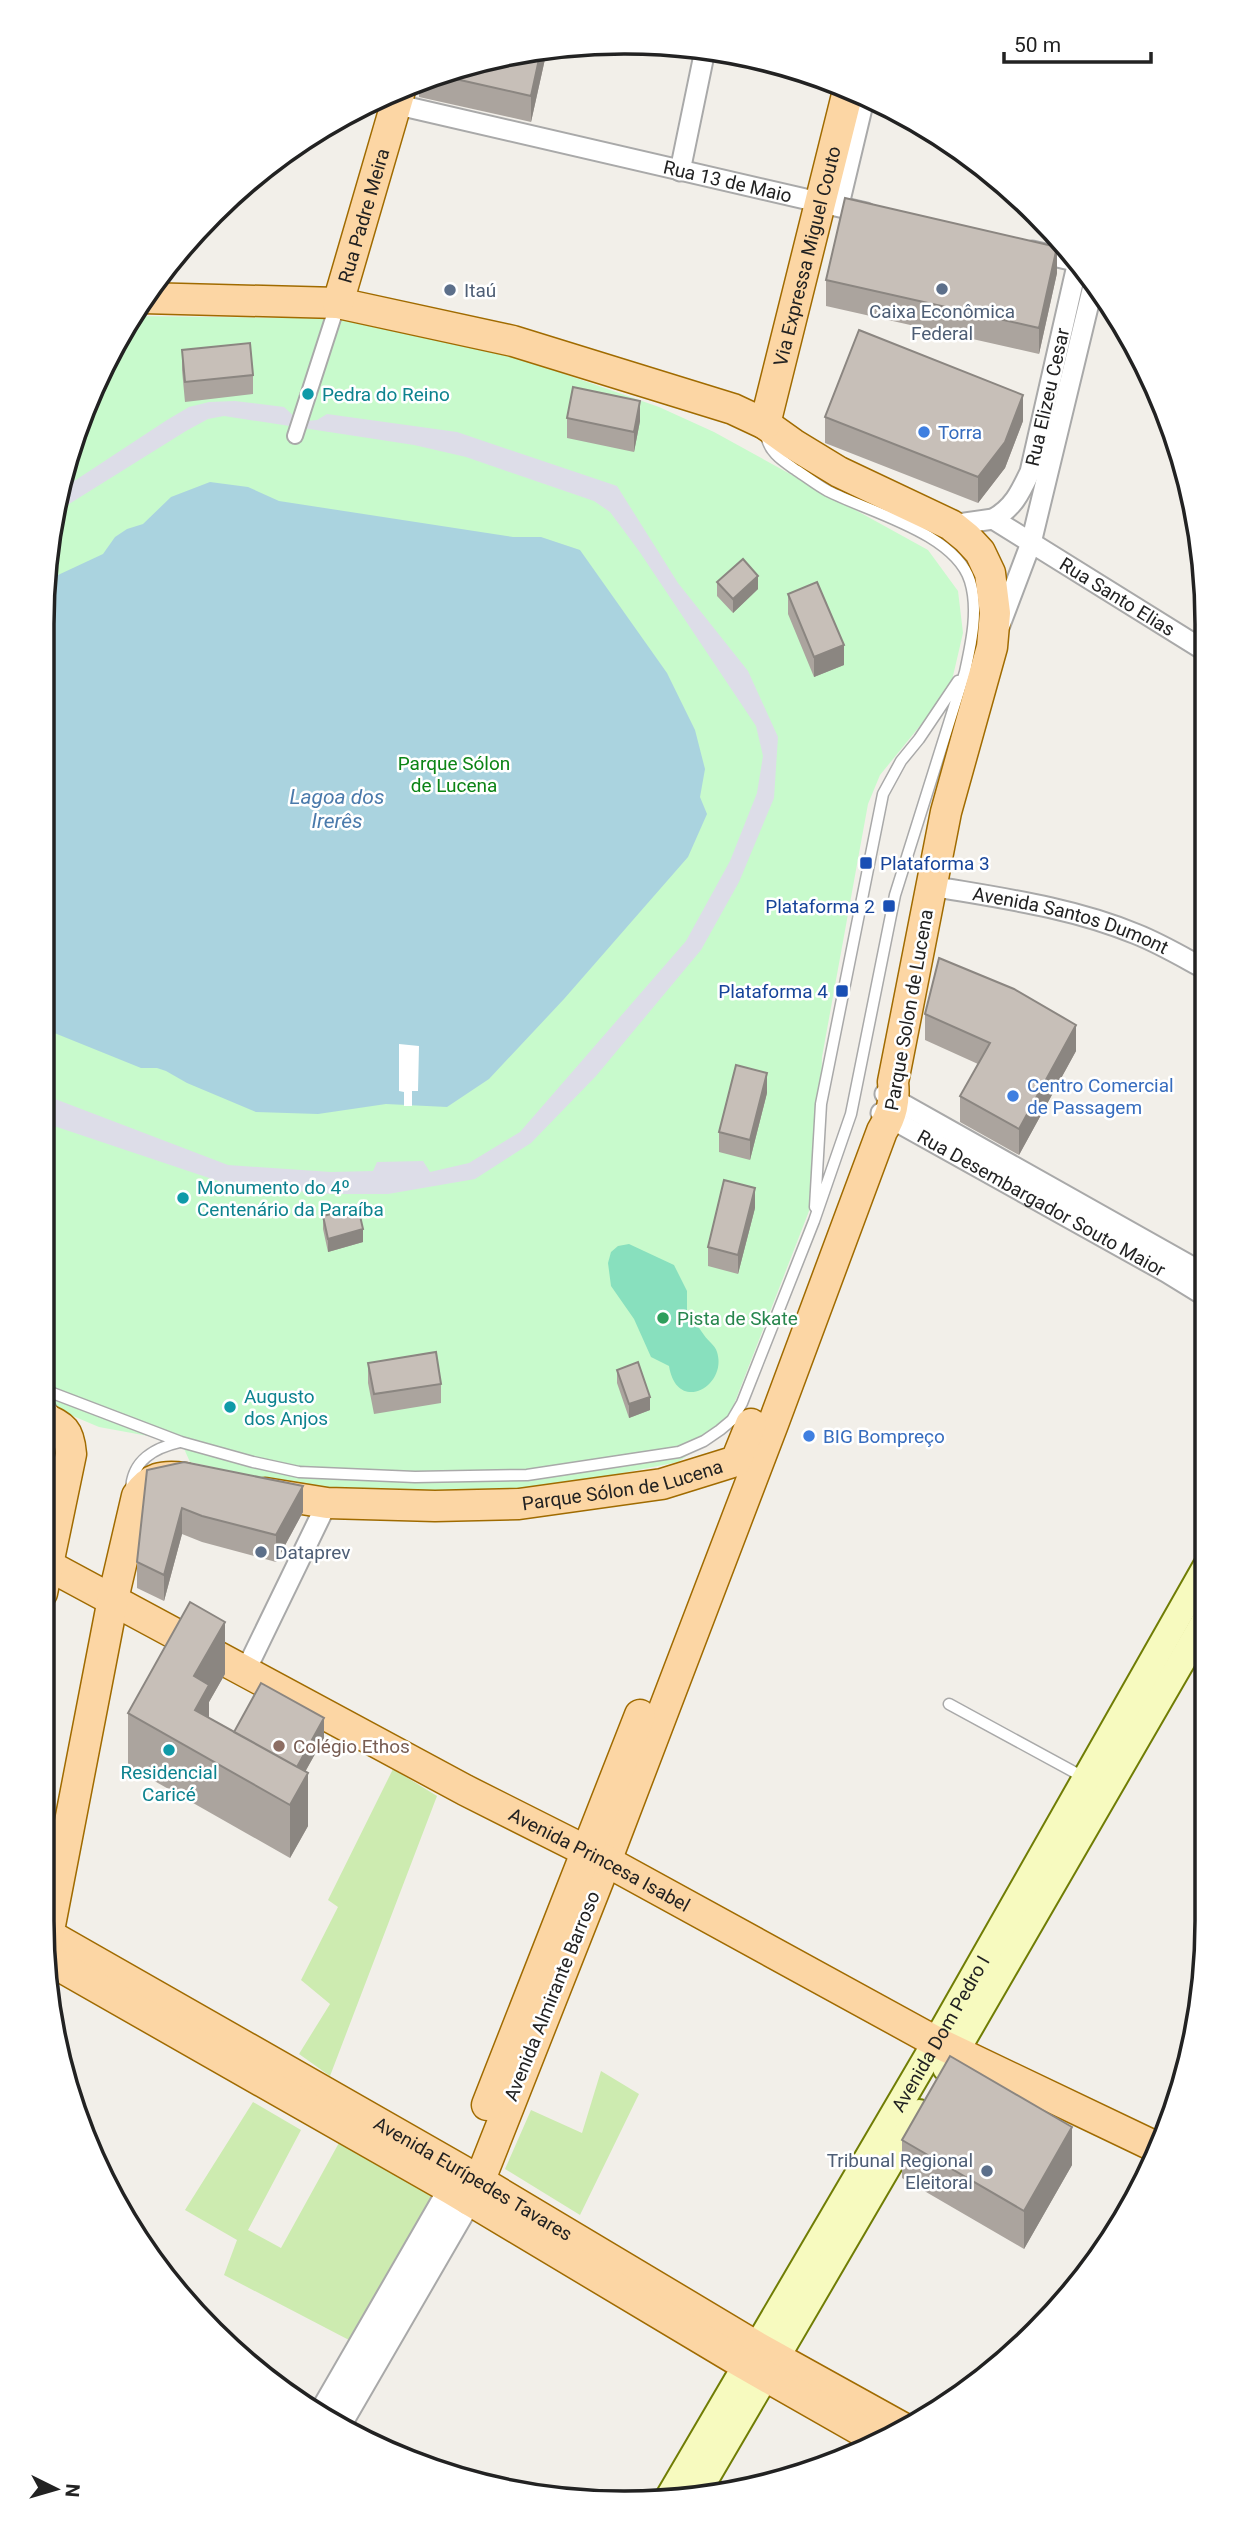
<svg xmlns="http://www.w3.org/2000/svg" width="1249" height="2545" viewBox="0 0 1249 2545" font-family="Roboto,sans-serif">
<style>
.grass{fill:#cdebb0}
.park{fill:#c8facc}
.pitch{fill:#88e0be}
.plaza{fill:#dddde8}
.water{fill:#aad3df}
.pier{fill:#fff}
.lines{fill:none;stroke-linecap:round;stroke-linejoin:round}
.service-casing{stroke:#a9a9a9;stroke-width:13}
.pedestrian-casing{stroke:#a9a9a9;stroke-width:18}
.minor-casing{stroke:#a9a9a9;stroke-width:23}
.tertiary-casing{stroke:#a9a9a9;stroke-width:28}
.secondary-casing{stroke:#707d05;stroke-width:30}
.primary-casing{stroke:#a06b00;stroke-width:33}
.service{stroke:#fff;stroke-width:10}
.pedestrian{stroke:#fff;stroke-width:14}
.minor{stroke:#fff;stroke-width:19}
.tertiary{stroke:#fff;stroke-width:24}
.secondary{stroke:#f7fabf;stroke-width:26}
.primary{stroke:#fcd6a4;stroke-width:30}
.wall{fill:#aba49e}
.shaded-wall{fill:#8b8681}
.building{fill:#c7bfb8;stroke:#8b8681;stroke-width:2}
.service-dot{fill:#5c6f8a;stroke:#fff;stroke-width:2.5}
.culture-dot{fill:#0f9aa8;stroke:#fff;stroke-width:2.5}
.shop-dot{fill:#3f7fe0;stroke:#fff;stroke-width:2.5}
.transit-dot{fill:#1a4fb4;stroke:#fff;stroke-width:2.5}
.leisure-dot{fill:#2e9e5b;stroke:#fff;stroke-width:2.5}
.education-dot{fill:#8d6e63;stroke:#fff;stroke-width:2.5}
.labels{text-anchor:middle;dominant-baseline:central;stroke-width:5;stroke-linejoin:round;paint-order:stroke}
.street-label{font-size:19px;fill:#222;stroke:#fff}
.service-label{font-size:19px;fill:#4e5e75;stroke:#fff;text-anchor:start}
.culture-label{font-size:19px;fill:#0d838f;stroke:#fff;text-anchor:start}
.shop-label{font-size:19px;fill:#366cbe;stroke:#fff;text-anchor:start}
.park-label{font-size:19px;fill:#0c8416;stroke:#fff}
.transit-label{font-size:19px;fill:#164399;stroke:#fff;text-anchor:end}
.leisure-label{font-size:19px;fill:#27864d;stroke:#fff;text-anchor:start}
.education-label{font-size:19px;fill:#785e54;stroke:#fff;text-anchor:start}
.water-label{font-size:21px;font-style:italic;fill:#4a7aab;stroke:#fff}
.rim{fill:none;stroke:#222;stroke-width:3.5}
</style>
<rect width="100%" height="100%" fill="#f2efe9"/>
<!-- grass -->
<path class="grass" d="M393 1769 437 1796 330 2076 299 2054 330 2004 301 1980 338 1907 328 1900Z
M601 2071 639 2094 580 2215 505 2169 531 2110 582 2133Z
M253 2102 301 2130 248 2230 281 2248 340 2141 437 2195 349 2340 224 2275 237 2240 185 2210Z"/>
<!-- park -->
<path class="park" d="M132 316 366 319 490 348 659 407 714 432 928 550 958 591 963 633 950 689 880 775 868 804 822 1057 818 1188 724 1430 678 1462 522 1493 411 1496 300 1486 190 1462 181 1442 99 1427 42 1403V624L53 510 87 401Z"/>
<!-- pitch -->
<path class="pitch" d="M629 1244 674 1265 687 1291V1314C695 1320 698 1327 704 1335 708 1341 715 1345 717 1352 728 1386 677 1415 669 1366L651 1357 634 1319 611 1286 608 1263 611 1252 618 1246Z"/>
<!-- plaza -->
<path class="plaza" d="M235 401 284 407 297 419 306 421 317 420 327 414 457 432 617 486 678 583 748 671 778 737 774 798 739 882 701 950 596 1076 531 1143 475 1179 388 1194H332L233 1186 42 1122V1094L228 1165 331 1172 373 1171 377 1162 423 1161 430 1172 469 1163 520 1132 686 941 730 861 757 793 763 756 756 726 639 551 610 512 594 501 466 457 414 445 224 416 208 419 186 431 53 514 59 491 167 420 189 407 209 402Z"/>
<!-- water -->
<path class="water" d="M210 482 248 487 279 501 513 537H541L580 550 667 673 695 730 705 769 700 797 707 814 688 857 564 999 489 1079 447 1107 386 1104 318 1114 256 1112 187 1083 166 1071 157 1068H141L42 1028V624L46 586 58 575 103 554 115 537 127 529 143 524 171 497Z"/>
<!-- pier -->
<path class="pier" d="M399 1044 419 1046 418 1091H412V1106H404V1092L399 1091Z"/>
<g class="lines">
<defs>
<path id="service" d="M815 1207 821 1104 883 794 901 761 919 739 958 681
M42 1389 181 1442 253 1462 299 1472 415 1477 527 1475 679 1452 704 1441 720 1430 732 1420 742 1403 814 1221 851 1114 895 895 965 672C971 644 979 610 970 581 955 533 869 512 828 491 817 485 807 477 796 470 783 461 768 452 766 434
M42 1394 55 1414
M131 1490C132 1460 154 1448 180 1442
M949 1704 1085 1778"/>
<path id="pedestrian" d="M841 207 867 98
M295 436 338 303"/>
<g id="minor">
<path id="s1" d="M377 100 866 213"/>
<path d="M680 171 705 50"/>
<path d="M1032 251 1079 262"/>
<path id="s2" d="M993 519C1013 508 1020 493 1030 472L1078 261"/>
<path id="s3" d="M951 525 993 519 1202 649"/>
<path d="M1000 625 1031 543 1094 282"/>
<path id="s4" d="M931 886C1000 898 1071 907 1136 934 1159 943 1181 956 1203 968"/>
<path d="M885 1094 1205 1274"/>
<path id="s5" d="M881 1113 1166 1272 1205 1296"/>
<path d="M245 1672 327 1503"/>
</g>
<path id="tertiary" d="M320 2416 451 2189
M338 2426 469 2200"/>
<g id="secondary">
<path d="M946 2068 1206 1619"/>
<path id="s6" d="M669 2497 936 2042 1206 1567"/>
<path d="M694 2498 919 2113"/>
</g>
<g id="primary">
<path d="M143 298 338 303 513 341 733 409 765 424 793 444 839 472 951 525 967 538 980 552 990 573 995 613 992 647 946 812 893 1082C895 1101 892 1115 882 1131L773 1424 606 1861 479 2182 469 2200"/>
<path id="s7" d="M338 303 401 87"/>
<path id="s8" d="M765 424 849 87"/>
<path id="s9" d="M265 1493 327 1503 435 1506 519 1504 662 1484 736 1461 751 1424"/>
<path id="s10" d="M42 1562 465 1790 606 1861 936 2042 1160 2149"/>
<path d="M42 1593 71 1454C69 1429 63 1427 42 1417"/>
<path id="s11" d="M44 1932 461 2170 757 2347 903 2428"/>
<path d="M46 1946 113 1599 137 1496C150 1477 163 1475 185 1478"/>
<path d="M49 1960 451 2189 732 2357 883 2443"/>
<path d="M487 2105 640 1715"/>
</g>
</defs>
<!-- service casing -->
<use href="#service" class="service-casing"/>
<!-- pedestrian casing -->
<use href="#pedestrian" class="pedestrian-casing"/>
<!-- minor casing -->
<use href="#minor" class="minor-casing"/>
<!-- tertiary casing -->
<use href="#tertiary" class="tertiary-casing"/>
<!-- secondary casing -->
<use href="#secondary" class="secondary-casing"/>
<!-- primary casing -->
<use href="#primary" class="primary-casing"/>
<!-- service -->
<use href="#service" class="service"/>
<!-- pedestrian -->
<use href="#pedestrian" class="pedestrian"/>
<!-- minor -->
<use href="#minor" class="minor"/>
<!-- tertiary -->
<use href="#tertiary" class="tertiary"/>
<!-- secondary -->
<use href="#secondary" class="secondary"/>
<!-- primary -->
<use href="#primary" class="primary"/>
</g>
<!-- wall -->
<path class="wall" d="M547 50 531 122 419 97V81L511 53Z
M1057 273 1039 354 826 306V280Z
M182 350 253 375V394L185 402 182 370Z
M825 417 1023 421 1005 468 978 503 825 443Z
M567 418 640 421 634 452 567 438Z
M717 582 758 589 733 613 717 596Z
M788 594 844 665 814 677 788 614Z
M925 1014 1076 1051 1019 1155 960 1122V1096L978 1064 925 1040Z
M767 1093 750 1160 719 1152V1132Z
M755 1208 738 1274 708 1266V1247Z
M323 1216 363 1242 328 1252 323 1229Z
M368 1363 441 1384V1403L374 1414 368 1383Z
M617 1370 650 1410 629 1418 617 1383Z
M147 1470 303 1512 276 1562 202 1542 182 1534 164 1601 137 1588V1562Z
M225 1674 209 1702V1718L234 1732 324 1738 305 1772 308 1826 290 1858 128 1766V1713Z
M902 2140 1072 2165 1024 2249 902 2178Z"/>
<!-- shaded-wall -->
<path class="shaded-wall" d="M541 50H547L531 122V96Z
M1057 247V273L1039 354V328Z
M1023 395V421L1005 468 978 503V477Z
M640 401V421L634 452V432Z
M758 576V589L733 613V599Z
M844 645V665L814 677V657Z
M1076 1025V1051L1019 1155V1129Z
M767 1073V1093L750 1160V1140Z
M755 1188V1208L738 1274V1255Z
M363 1229V1242L328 1252V1239Z
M650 1397V1410L629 1418V1404Z
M303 1486V1512L276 1562V1535Z
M182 1508V1534L164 1601V1575Z
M225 1622V1674L209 1702V1737L195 1751 194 1676Z
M324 1718V1738L296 1788V1769Z
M308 1773V1826L290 1858V1805Z
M1072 2127V2165L1024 2249V2211Z"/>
<!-- building -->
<path class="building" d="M541 50 531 96 438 75 511 53Z
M845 198 1057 247 1039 328 826 280Z
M859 330 1023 395 1005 442 978 477 825 417Z
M250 343 253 375 185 382 182 350Z
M573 387 640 401 634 432 567 418Z
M743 559 758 576 733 599 717 582Z
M817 582 844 645 814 657 788 594Z
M939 958 1014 989 1076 1025 1019 1129 960 1096 990 1043 925 1014Z
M736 1065 767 1073 750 1140 719 1132Z
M724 1180 755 1188 738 1255 708 1247Z
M358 1207 363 1229 328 1239 323 1216Z
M436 1352 441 1384 374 1394 368 1363Z
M638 1362 650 1397 629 1404 617 1370Z
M184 1462 303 1486 276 1535 202 1516 182 1508 164 1575 137 1562 147 1470Z
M190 1602 225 1622 194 1676 209 1685 195 1710 308 1773 290 1805 128 1713Z
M261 1683 324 1718 297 1767 234 1732Z
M950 2056 1072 2127 1024 2211 902 2140Z"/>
<!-- markers -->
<g class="service-dot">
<circle cx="942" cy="289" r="7"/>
<circle cx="450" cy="290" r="7"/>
<circle cx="261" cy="1552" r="7"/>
<circle cx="987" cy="2171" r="7"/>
</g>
<g class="culture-dot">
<circle cx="308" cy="394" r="7"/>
<circle cx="183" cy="1198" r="7"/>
<circle cx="230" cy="1407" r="7"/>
<circle cx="169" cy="1750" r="7"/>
</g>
<g class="shop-dot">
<circle cx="924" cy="432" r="7"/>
<circle cx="1013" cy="1096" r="7"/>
<circle cx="809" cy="1436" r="7"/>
</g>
<g class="transit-dot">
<rect x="859" y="856" width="14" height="14" rx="3.5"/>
<rect x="882" y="899" width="14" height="14" rx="3.5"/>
<rect x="835" y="984" width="14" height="14" rx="3.5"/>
</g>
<circle class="leisure-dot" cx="663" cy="1318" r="7"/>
<circle class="education-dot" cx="279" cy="1746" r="7"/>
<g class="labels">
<!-- street labels -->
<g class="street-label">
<text stroke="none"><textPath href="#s1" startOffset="360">Rua 13 de Maio</textPath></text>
<text stroke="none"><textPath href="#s7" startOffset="91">Rua Padre Meira</textPath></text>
<text stroke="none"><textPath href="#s8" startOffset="173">Via Expressa Miguel Couto</textPath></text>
<text stroke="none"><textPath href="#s2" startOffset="138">Rua Elizeu Cesar</textPath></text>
<text stroke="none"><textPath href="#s3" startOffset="189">Rua Santo Elias</textPath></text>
<text stroke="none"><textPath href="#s4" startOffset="144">Avenida Santos Dumont</textPath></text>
<text transform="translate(909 1010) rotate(-80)">Parque Solon de Lucena</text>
<text stroke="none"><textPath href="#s5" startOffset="184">Rua Desembargador Souto Maior</textPath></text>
<text stroke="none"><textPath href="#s9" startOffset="360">Parque Sólon de Lucena</textPath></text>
<text stroke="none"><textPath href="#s10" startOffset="632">Avenida Princesa Isabel</textPath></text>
<text transform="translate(552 1996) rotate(-68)">Avenida Almirante Barroso</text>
<text stroke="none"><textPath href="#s6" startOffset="537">Avenida Dom Pedro I</textPath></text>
<text stroke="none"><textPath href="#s11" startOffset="495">Avenida Eurípedes Tavares</textPath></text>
</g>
<!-- service labels -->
<g class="service-label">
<text x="464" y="290">Itaú</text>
<text x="942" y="311" text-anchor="middle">Caixa Econômica<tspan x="942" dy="22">Federal</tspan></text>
<text x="275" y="1552">Dataprev</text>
<text x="973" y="2160" text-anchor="end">Tribunal Regional<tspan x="973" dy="22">Eleitoral</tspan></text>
</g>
<!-- culture labels -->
<g class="culture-label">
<text x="322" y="394">Pedra do Reino</text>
<text x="197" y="1187">Monumento do 4º<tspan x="197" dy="22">Centenário da Paraíba</tspan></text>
<text x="244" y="1396">Augusto<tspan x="244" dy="22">dos Anjos</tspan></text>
<text x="169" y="1772" text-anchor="middle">Residencial<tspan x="169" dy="22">Caricé</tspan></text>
</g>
<!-- shop labels -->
<g class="shop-label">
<text x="938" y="432">Torra</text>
<text x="1027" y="1085">Centro Comercial<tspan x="1027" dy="22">de Passagem</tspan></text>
<text x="823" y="1436">BIG Bompreço</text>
</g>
<!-- park labels -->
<g class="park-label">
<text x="454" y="763">Parque Sólon<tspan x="454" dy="22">de Lucena</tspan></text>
</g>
<!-- transit labels -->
<g class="transit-label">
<text x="880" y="863" text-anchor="start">Plataforma 3</text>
<text x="875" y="906">Plataforma 2</text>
<text x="828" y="991">Plataforma 4</text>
</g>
<!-- leisure labels -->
<g class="leisure-label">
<text x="677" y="1318">Pista de Skate</text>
</g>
<!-- education labels -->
<g class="education-label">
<text x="293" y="1746">Colégio Ethos</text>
</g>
<!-- water labels -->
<g class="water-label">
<text x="337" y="797">Lagoa dos<tspan x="337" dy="24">Irerês</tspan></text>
</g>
</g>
<!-- crop -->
<path d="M0 0H1249V2545H0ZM624 54H625A570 570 0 0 1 1195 624V1921A570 570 0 0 1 625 2491H624A570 570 0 0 1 54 1921V624A570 570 0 0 1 624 54Z" fill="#fff" fill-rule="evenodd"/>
<path class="rim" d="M624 54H625A570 570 0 0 1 1195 624V1921A570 570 0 0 1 625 2491H624A570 570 0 0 1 54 1921V624A570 570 0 0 1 624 54Z"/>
<!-- north arrow -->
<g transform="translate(56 2489) rotate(95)" stroke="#ffffff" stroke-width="5" paint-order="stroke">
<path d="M0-5L12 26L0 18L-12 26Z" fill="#222222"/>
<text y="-10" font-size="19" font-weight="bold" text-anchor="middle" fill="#222222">N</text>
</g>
<!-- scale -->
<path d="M1004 52v10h147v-10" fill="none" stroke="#222222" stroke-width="3.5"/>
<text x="1014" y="52" font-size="21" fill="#222222" stroke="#ffffff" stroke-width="5" paint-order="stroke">50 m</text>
</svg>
